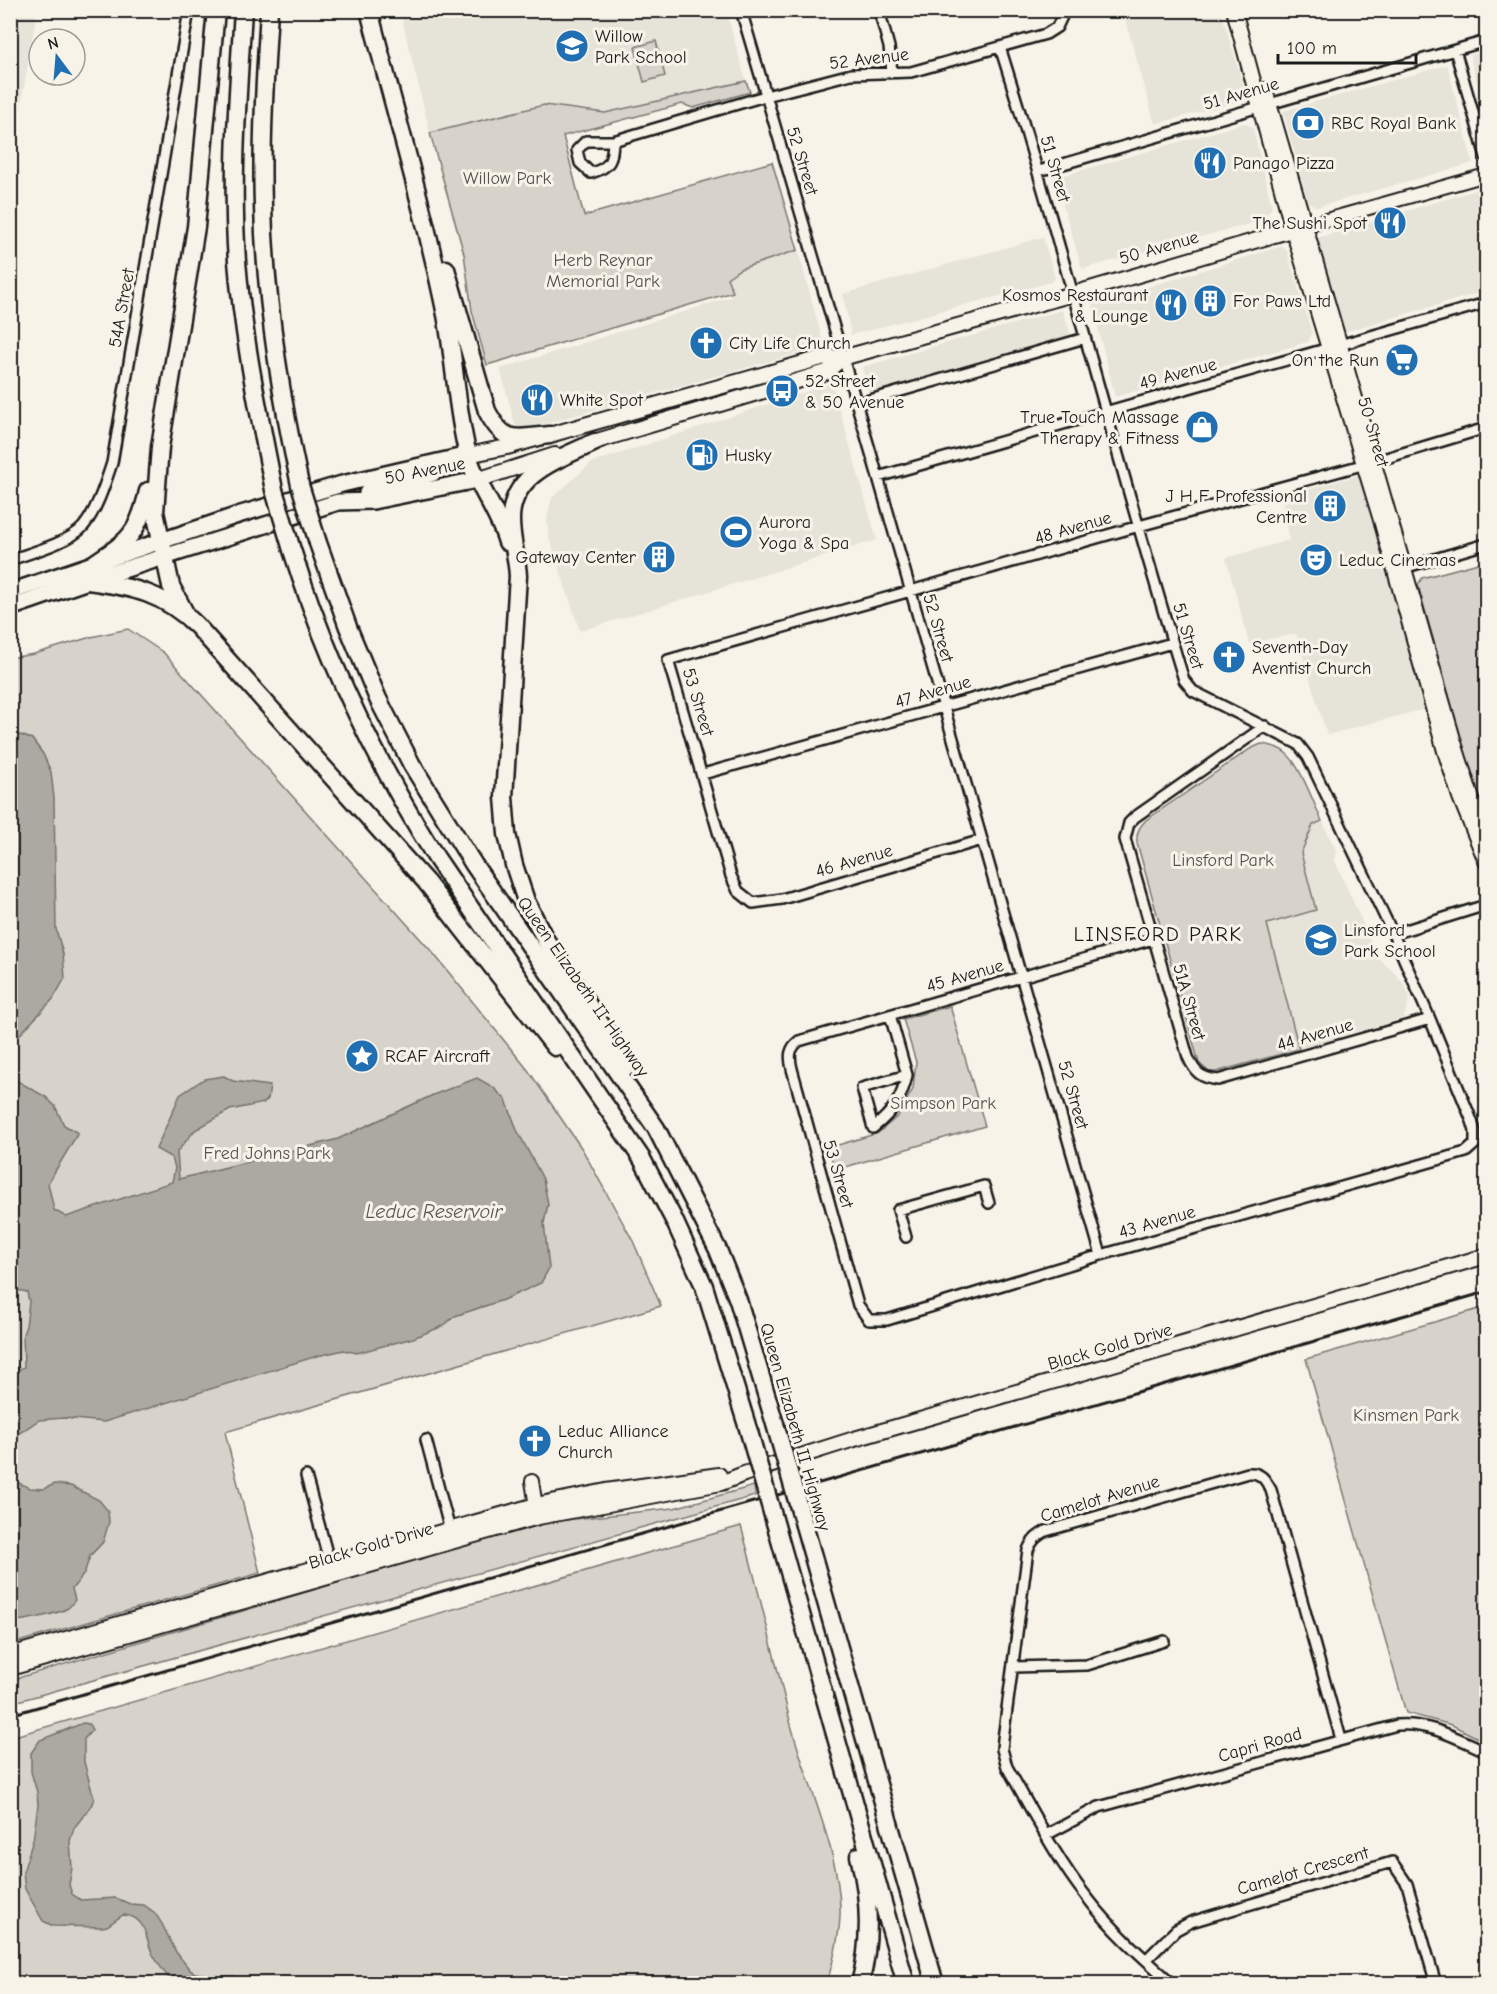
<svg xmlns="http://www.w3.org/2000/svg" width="1497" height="1994" viewBox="0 0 1497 1994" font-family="'Comic Neue',sans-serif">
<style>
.built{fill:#e6e3d9}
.green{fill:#d7d3cb;stroke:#7a7874;stroke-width:1.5}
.water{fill:#aca9a2;stroke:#72716c;stroke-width:1.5}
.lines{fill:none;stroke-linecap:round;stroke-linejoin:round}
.stream{stroke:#72716c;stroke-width:3}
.minor-casing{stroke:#1c1c1c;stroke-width:14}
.tertiary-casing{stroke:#1c1c1c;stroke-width:16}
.secondary-casing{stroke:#1c1c1c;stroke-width:18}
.primary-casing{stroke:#1c1c1c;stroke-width:20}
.motorway-casing{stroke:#1c1c1c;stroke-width:21}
.minor{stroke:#f7f3e8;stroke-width:9}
.tertiary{stroke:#f7f3e8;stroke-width:12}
.secondary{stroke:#f7f3e8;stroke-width:14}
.primary{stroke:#f7f3e8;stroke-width:15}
.motorway{stroke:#f7f3e8;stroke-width:16}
.rail{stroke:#1c1c1c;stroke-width:3}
.motorway-bridge-casing{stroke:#1c1c1c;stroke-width:21;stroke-linecap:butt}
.motorway-bridge{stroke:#f7f3e8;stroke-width:16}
.labels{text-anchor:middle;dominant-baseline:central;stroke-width:6;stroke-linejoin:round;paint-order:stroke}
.poi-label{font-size:18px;fill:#1c1c1c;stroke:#f7f3e8;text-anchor:start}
.street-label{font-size:18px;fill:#1c1c1c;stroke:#f7f3e8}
.park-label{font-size:18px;fill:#545351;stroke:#f7f3e8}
.water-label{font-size:20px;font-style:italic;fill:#565452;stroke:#f7f3e8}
.quarter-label{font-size:21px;letter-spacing:1.5px;fill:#1c1c1c;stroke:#f7f3e8}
</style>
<rect width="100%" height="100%" fill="#f7f3e8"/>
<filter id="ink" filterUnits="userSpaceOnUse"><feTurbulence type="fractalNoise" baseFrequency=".0167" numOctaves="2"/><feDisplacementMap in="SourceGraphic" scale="12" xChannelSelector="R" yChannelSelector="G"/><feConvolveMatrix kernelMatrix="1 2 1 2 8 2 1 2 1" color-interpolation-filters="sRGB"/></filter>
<g filter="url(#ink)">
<!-- built -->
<path class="built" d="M11 10 37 11 11 162 10 11Z
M400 11H726L746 81 605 113 544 105 430 133Z
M1123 11H1221L1245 91 1237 102 1155 124Z
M1486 51V119L1470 55Z
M1447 65 1473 163 1317 207 1308 202 1283 111Z
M1245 123 1253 128 1272 207 1263 220 1082 269 1056 181 1058 177Z
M1486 187V291L1344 332 1317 238Z
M1043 237 1055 278 1051 282 851 335 843 294Z
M1282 246 1287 251 1312 333 1308 342 1115 397 1092 304Z
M798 250 824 346 526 429 516 428 500 369 731 297 727 278 740 269Z
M1062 310 1072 338 870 398 862 367Z
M832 383 877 540 580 631 548 534 547 518 552 498 591 463Z
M1359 475 1424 709 1327 735 1296 634 1249 643 1226 558 1289 540 1282 497Z
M1322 821 1337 852 1334 859 1378 957 1403 982 1410 997 1404 1018 1299 1049 1267 924 1316 909 1301 853 1313 825Z"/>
<!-- green -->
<path class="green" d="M656 41 665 76 644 82 635 47Z
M746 81 750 92 693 108 682 104 563 136 584 216 772 162 798 250 740 269 727 278 733 292 487 365 472 311 464 254 430 133 544 105 605 113Z
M1486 561V811L1478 797 1469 767 1418 585 1422 578Z
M128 629 164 653 433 953 528 1070 582 1149 633 1241 661 1306 225 1432 260 1573 11 1644 10 658 34 654 91 637Z
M1261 744C1270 745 1280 747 1287 754 1300 765 1314 804 1322 821L1313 825 1301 853 1316 910 1267 924 1299 1049 1216 1072H1209L1199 1063 1137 843C1136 833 1139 827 1146 820L1250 749Z
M950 1006 985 1126 835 1170 828 1148 878 1133 898 1116 913 1089 916 1062 903 1019Z
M1486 1307V1742L1452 1725 1406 1713 1306 1359Z
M754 1486 755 1496 11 1703V1680L538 1523 674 1508Z
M741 1526C759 1591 774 1656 790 1721 805 1781 842 1855 840 1916 839 1939 833 1961 827 1983L11 1984V1737Z"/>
<!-- water -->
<path class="water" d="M20 735 32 739 43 754 51 772 54 798 56 929 63 954 65 978 53 999 11 1044 10 737Z
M11 1073 19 1082 46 1097 55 1106 64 1125 78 1133 48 1183 54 1210 66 1217 172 1182 175 1168 172 1158 156 1149 180 1095 204 1079 224 1076 233 1081 270 1086 268 1099 264 1103 230 1110 195 1130 177 1152 179 1179 338 1139 433 1095 477 1078 493 1087 506 1100 517 1130 543 1179 548 1204 544 1223 549 1268 541 1283 503 1300 455 1316 443 1326 413 1338 357 1353 344 1350 317 1356 104 1422 64 1418 39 1420 11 1439V1447V1365L20 1369 24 1367 23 1334 26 1326 29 1302 27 1292 11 1289Z
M10 1479 30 1488 43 1489 55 1484 71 1486 99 1500 108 1511 109 1522 103 1542 90 1556 84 1574 72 1589 75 1600C73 1602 71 1606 68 1608 60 1613 20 1623 11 1620V1582L19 1573 17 1563 11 1556Z
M83 1723 89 1724 92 1730 84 1739V1762L94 1799 91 1806 74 1828 70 1841 72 1868 69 1885 72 1894 81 1900 116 1898 130 1904 144 1905 155 1913 162 1924 176 1952 190 1970 195 1973 216 1977 234 1976 239 1979 237 1983H174C165 1975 158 1964 152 1953 145 1936 146 1916 123 1915L107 1926 102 1927 53 1926 43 1921 25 1889 23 1872 33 1840 38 1805 37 1792 31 1772V1753L40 1740Z"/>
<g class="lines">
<!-- stream -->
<path class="stream" d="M235 1980 265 1984
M317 1984 321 1979 327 1978 336 1984"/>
<defs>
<path id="minor" d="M741 10 878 477 1101 1255
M879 10 889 47 892 71
M1000 47C1066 256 1119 470 1184 680L1193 691 1298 744 1308 757 1393 934 1430 1019 1472 1121 1475 1131V1144L1466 1152 1101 1255 887 1320H869L858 1305 792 1069C789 1056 789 1049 799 1041L1153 939
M1455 50 1486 157
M613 141C612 161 611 167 591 173L580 163 577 150 586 141H613L758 98 851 74 911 72 1046 34 1057 27 1065 10
M1039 171 1486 41
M856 404 1085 338
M878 477C1080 418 1284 362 1486 303
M10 560C30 553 70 542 83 527 97 510 105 484 112 463L189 10
M1400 569 1486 544
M1265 726 1135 817 1129 823 1125 839 1188 1057C1195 1073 1201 1078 1218 1080L1430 1019
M703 774 1172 643
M982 840 782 899 753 903 738 891 731 876 668 660 1139 526 1373 462 1486 428
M1393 934 1486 905
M890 1015 907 1075
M907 1075C902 1099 892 1113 873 1128L862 1088Z
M906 1237 898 1210 984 1186 989 1203
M426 1440 451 1534
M306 1476 331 1568
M1014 1667 1087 1665 1164 1641
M1046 1835 1099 1807 1397 1725C1429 1722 1458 1739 1486 1751
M1146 1960 1176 1930 1191 1922 1392 1862 1407 1884 1436 1984
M1173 1984C1142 1957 1111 1929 1086 1896 1055 1857 1032 1810 1007 1767L1002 1749 1003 1739 1028 1550C1032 1540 1037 1536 1046 1531L1248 1473C1261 1472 1265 1479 1271 1490L1341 1739"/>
<path id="tertiary" d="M1305 226 1486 175
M532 1481 537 1513"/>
<path id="secondary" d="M1234 10 1293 230 1381 520 1445 751 1460 797 1486 861
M1265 90 1340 346 1455 746 1478 818 1486 839
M587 444 827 372 842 358
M468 455 507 447 825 357 842 358 1073 294 1305 226
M477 480 555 455
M10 1655 536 1505 606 1491 719 1475
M10 1668 538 1517 721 1483 744 1474 851 1440 1486 1256"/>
<path id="primary" d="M367 493 433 473
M10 592 241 514 342 484 468 455
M10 608 88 581 338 502 373 501 477 480"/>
<path id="motorway" d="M243 10C238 93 231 178 237 261 243 338 259 413 274 490
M269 10C265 76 261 141 263 206 265 300 280 393 300 485
M369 10C395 112 425 213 446 315 455 361 456 409 468 455 476 485 498 511 507 542
M446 269 487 411C505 446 516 438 550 435
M595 442C560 459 510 473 511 521 511 539 517 557 518 576L504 797 507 834 514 865 526 901 545 939 613 1043 626 1068
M318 543 348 627 378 699 412 765 474 865 656 1128 718 1250 738 1300 775 1424
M292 550C326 659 376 762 437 859L642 1159 674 1220 704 1286 749 1432
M90 566C128 541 138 536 148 491
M88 581C133 587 164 593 197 626L426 882 555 1047
M185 613 171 586 155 512 160 447 196 227 216 10
M804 1525 935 1984
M778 1533 906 1984
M859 1856C870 1898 871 1942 860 1984"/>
</defs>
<!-- minor casing -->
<use href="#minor" class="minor-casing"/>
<!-- tertiary casing -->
<use href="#tertiary" class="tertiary-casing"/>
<!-- secondary casing -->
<use href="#secondary" class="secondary-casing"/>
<!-- primary casing -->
<use href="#primary" class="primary-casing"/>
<!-- motorway casing -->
<use href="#motorway" class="motorway-casing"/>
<!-- minor -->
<use href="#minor" class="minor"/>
<!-- tertiary -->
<use href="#tertiary" class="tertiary"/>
<!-- secondary -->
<use href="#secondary" class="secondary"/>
<!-- primary -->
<use href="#primary" class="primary"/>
<!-- motorway -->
<use href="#motorway" class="motorway"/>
<!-- rail -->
<path class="rail" d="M10 1715 1486 1292"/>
<defs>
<path id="motorway-bridge" d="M300 485 318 543
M274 490 292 550
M775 1424 804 1525
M749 1432 778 1533"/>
</defs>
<!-- motorway-bridge casing -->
<use href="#motorway-bridge" class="motorway-bridge-casing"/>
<!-- motorway-bridge -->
<use href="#motorway-bridge" class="motorway-bridge"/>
</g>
</g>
<!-- icons -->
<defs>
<symbol id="school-disc" viewBox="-11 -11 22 22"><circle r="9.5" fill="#1f6fb2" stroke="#f7f3e8"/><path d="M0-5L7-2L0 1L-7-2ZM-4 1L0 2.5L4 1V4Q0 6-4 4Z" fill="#fff"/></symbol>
<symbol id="bank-disc" viewBox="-11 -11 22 22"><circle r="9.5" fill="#1f6fb2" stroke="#f7f3e8"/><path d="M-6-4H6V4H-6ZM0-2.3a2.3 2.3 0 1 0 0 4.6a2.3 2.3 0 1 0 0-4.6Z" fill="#fff"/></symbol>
<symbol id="restaurant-disc" viewBox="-11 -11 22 22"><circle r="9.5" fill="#1f6fb2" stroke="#f7f3e8"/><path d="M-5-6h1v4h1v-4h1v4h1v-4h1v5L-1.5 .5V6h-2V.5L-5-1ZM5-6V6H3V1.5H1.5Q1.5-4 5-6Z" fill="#fff"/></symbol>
<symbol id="building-disc" viewBox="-11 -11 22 22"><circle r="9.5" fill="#1f6fb2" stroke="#f7f3e8"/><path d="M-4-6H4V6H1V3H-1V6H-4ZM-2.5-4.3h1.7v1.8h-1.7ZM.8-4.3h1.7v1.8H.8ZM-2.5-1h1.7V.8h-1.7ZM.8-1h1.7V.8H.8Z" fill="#fff"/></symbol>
<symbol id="church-disc" viewBox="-11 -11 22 22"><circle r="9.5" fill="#1f6fb2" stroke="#f7f3e8"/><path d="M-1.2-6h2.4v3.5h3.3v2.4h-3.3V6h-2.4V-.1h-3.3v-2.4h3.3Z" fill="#fff"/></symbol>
<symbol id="supermarket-disc" viewBox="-11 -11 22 22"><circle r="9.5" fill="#1f6fb2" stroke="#f7f3e8"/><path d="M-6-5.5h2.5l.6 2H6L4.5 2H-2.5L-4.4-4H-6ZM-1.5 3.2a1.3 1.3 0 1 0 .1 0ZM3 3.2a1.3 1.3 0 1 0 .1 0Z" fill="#fff"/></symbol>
<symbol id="bus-disc" viewBox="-11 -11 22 22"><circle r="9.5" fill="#1f6fb2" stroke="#f7f3e8"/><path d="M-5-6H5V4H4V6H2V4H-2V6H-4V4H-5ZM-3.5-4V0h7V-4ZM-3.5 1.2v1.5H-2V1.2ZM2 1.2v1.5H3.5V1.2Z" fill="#fff"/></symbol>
<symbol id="shop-disc" viewBox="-11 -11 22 22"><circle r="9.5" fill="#1f6fb2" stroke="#f7f3e8"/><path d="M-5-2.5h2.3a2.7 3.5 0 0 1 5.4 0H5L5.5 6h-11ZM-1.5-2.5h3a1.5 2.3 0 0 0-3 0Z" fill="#fff"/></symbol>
<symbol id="fuel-disc" viewBox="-11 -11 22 22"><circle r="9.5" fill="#1f6fb2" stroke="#f7f3e8"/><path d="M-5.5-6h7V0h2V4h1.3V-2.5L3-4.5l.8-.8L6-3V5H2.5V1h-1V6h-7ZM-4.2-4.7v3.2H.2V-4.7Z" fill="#fff"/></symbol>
<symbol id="stadium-disc" viewBox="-11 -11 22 22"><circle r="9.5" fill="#1f6fb2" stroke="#f7f3e8"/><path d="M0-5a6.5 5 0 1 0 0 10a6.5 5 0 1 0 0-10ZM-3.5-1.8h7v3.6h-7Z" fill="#fff"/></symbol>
<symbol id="theatre-disc" viewBox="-11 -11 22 22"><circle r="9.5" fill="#1f6fb2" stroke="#f7f3e8"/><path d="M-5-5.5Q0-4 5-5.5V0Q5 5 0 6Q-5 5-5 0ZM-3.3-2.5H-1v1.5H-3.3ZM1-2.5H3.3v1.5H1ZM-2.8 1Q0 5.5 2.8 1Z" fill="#fff"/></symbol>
<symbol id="sight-disc" viewBox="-11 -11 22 22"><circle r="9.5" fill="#1f6fb2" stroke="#f7f3e8"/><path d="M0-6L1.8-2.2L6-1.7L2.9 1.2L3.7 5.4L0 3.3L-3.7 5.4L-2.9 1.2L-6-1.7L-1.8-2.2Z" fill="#fff"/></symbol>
</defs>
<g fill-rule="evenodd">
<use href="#school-disc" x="553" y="27" width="38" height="38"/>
<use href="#bank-disc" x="1289" y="104" width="38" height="38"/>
<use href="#restaurant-disc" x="1191" y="144" width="38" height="38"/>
<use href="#restaurant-disc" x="1371" y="204" width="38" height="38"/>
<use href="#building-disc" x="1191" y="282" width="38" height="38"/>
<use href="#restaurant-disc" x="1152" y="286" width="38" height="38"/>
<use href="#church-disc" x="687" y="324" width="38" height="38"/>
<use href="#supermarket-disc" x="1383" y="341" width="38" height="38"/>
<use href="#bus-disc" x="763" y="372" width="38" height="38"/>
<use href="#restaurant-disc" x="518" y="381" width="38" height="38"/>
<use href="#shop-disc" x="1183" y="408" width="38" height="38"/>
<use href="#fuel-disc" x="683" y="436" width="38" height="38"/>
<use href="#building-disc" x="1311" y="487" width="38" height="38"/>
<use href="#stadium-disc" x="717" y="513" width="38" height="38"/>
<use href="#building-disc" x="640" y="538" width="38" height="38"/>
<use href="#theatre-disc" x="1297" y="541" width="38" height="38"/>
<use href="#church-disc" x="1210" y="638" width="38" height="38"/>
<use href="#school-disc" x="1302" y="921" width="38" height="38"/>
<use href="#sight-disc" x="343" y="1037" width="38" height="38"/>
<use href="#church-disc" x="516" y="1422" width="38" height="38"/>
</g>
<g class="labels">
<!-- poi labels -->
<g class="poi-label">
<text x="595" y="36">Willow<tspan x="595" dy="21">Park School</tspan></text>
<text x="1331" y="123">RBC Royal Bank</text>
<text x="1233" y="163">Panago Pizza</text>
<text x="1367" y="223" text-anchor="end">The Sushi Spot</text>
<text x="1148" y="295" text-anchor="end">Kosmos Restaurant<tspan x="1148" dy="21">&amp; Lounge</tspan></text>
<text x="1233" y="301">For Paws Ltd</text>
<text x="729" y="343">City Life Church</text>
<text x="1379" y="360" text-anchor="end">On the Run</text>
<text x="805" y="381">52 Street<tspan x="805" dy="21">&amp; 50 Avenue</tspan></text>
<text x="560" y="400">White Spot</text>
<text x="1179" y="417" text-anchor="end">True Touch Massage<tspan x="1179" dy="21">Therapy &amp; Fitness</tspan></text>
<text x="725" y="455">Husky</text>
<text x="1307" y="496" text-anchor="end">J H F Professional<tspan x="1307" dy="21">Centre</tspan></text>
<text x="759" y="522">Aurora<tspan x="759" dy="21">Yoga &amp; Spa</tspan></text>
<text x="636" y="557" text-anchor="end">Gateway Center</text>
<text x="1339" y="560">Leduc Cinemas</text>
<text x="1252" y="647">Seventh-Day<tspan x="1252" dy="21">Aventist Church</tspan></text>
<text x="1344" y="930">Linsford<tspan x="1344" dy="21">Park School</tspan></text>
<text x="385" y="1056">RCAF Aircraft</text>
<text x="558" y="1431">Leduc Alliance<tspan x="558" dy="21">Church</tspan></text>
</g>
<!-- street labels -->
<g class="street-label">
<text transform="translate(869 59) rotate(-7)">52 Avenue</text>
<text transform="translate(1241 94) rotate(-16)">51 Avenue</text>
<text transform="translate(802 161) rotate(73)">52 Street</text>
<text transform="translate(1055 169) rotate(74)">51 Street</text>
<text transform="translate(1159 248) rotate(-16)">50 Avenue</text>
<text transform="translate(122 308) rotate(-80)">54A Street</text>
<text transform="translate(1178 374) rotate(-15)">49 Avenue</text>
<text transform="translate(1373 432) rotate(74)">50 Street</text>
<text transform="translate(425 471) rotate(-11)">50 Avenue</text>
<text transform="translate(1073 528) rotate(-16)">48 Avenue</text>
<text transform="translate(938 628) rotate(74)">52 Street</text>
<text transform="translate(1188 636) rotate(73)">51 Street</text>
<text transform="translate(933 692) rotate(-16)">47 Avenue</text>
<text transform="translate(698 702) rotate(73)">53 Street</text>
<text transform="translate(854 861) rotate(-16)">46 Avenue</text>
<text transform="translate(965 976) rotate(-16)">45 Avenue</text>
<text transform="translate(583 987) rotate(55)">Queen Elizabeth II Highway</text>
<text transform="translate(1189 1002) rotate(74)">51A Street</text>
<text transform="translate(1315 1035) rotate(-16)">44 Avenue</text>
<text transform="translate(1073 1095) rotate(74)">52 Street</text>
<text transform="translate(838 1174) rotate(74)">53 Street</text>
<text transform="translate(1157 1222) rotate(-16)">43 Avenue</text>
<text transform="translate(1110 1347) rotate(-16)">Black Gold Drive</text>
<text transform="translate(795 1427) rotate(74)">Queen Elizabeth II Highway</text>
<text transform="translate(1100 1499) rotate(-17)">Camelot Avenue</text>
<text transform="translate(371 1546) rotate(-16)">Black Gold Drive</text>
<text transform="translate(1260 1745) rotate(-16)">Capri Road</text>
<text transform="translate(1303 1871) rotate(-16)">Camelot Crescent</text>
</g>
<!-- park labels -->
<g class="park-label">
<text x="507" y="178">Willow Park</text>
<text x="603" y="260">Herb Reynar<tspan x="603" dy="21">Memorial Park</tspan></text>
<text x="1223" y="860">Linsford Park</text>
<text x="943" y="1103">Simpson Park</text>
<text x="267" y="1153">Fred Johns Park</text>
<text x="1406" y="1415">Kinsmen Park</text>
</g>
<!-- water labels -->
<g class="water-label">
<text x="434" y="1211">Leduc Reservoir</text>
</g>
<!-- quarter labels -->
<g class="quarter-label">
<text x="1158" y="934">LINSFORD PARK</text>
</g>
</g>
<!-- margin -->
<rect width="1497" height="1994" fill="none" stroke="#f7f3e8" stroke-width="36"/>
<rect x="18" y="18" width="1461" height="1958" fill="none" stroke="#1c1c1c" stroke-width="2" filter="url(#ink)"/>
<!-- north arrow -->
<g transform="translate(57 57) rotate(344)"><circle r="28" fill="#f7f3e8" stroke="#9f9d96" stroke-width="1.5"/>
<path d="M0-4.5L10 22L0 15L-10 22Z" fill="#1f6fb2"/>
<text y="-9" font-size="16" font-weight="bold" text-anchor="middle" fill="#1c1c1c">N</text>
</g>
<!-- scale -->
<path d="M1278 54v9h138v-9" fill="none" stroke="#1c1c1c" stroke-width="3"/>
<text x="1287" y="54" font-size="18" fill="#1c1c1c" stroke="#f7f3e8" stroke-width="4.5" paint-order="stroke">100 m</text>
</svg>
